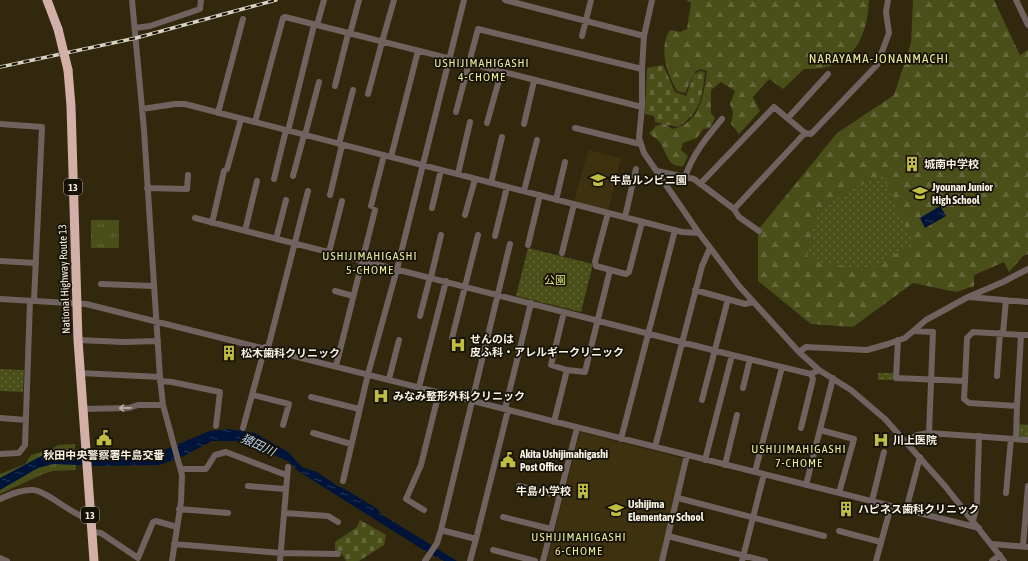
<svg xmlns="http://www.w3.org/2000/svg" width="1028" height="561" viewBox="0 0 1028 561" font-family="'Asap Condensed','Noto Sans JP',sans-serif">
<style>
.built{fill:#3d310f}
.grass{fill:url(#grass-tufts)}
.forest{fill:url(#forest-firs)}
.cemetery{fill:url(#cemetery-stones)}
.park{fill:url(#park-dots)}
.water{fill:url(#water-ripples)}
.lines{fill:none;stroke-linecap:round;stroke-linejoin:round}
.minor{stroke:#70625e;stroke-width:6}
.highway{stroke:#d3b0a7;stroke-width:9}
.rail-casing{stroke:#d9d2c2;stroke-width:3.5}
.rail{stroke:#151107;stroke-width:2;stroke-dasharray:6;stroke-linecap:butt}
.highway-bridge{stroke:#d3b0a7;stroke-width:9}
.oneway{stroke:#bbb1a7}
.labels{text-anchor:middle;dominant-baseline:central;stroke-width:3.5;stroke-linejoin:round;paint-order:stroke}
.shield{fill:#151107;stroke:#b4aea1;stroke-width:1}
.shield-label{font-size:10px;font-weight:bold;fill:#f8f2e3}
.poi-label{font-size:11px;font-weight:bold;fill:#f8f2e3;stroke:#151107;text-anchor:start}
.street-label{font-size:11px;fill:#f8f2e3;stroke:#151107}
.park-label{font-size:11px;fill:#d8e278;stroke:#151107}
.neighbourhood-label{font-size:12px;letter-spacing:1px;fill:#e7e899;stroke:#151107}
.water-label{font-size:12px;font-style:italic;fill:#bad1f2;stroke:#151107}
.quarter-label{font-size:13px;letter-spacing:1px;fill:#e7e899;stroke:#151107}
</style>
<defs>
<pattern id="grass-tufts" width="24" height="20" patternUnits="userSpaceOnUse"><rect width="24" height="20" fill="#4a4e19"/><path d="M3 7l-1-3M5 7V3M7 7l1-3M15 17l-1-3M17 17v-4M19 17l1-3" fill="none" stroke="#65683a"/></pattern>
<pattern id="forest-firs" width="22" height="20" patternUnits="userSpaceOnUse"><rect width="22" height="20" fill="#4a4e19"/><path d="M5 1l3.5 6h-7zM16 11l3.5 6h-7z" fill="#65683a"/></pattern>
<pattern id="cemetery-stones" width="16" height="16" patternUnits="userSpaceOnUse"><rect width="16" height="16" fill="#4a4e19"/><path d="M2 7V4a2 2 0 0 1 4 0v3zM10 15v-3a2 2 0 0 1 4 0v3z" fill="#65683a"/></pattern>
<pattern id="park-dots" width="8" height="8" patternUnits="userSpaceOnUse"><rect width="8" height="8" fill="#4a4e19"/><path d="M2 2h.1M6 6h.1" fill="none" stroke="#65683a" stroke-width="1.8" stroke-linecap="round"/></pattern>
<pattern id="water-ripples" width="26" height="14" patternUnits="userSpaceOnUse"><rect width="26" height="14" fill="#00143a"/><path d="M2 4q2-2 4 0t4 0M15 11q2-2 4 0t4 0" fill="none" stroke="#263756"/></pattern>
</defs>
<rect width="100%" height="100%" fill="#31280e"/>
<!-- built -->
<path class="built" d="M588 150 621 158 608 211 574 202Z
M580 432 685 459 659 561H547Z"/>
<!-- grass -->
<path class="grass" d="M91 220H119V248H91Z
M75 444 74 453 0 481V474L25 464 31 455 52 449 58 445Z
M75 462 76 470 53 471 43 474 0 494V490L43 464Z"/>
<!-- forest -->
<path class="forest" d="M686 0H869C867 42 850 71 804 69L783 89 769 79 753 97 760 111 739 134 731 124 733 112 730 104 735 91 721 82 711 90V113L715 118 710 128 703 129 697 138 683 143 681 150 688 156 683 166C668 168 667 154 661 144 658 139 653 137 649 133L656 126 664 123 672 129C700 124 704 94 707 71L700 69 695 72 685 93 677 91C667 74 658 48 670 30L680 32 687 29 691 3Z
M913 0H994L1020 55 1028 50V254L1023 256 1009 272 1004 262 974 275V286L956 292 913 283 853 327 811 324 758 281V230L837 133 894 95 911 43Z"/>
<!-- cemetery -->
<path class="cemetery" d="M663 65 675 92 686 96 694 74 700 71 705 72C702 97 701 113 678 127L655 122 654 116 645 114 647 68Z
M360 520 386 535 384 545 359 561H346L342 554 335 553V542L357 527Z"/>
<!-- park -->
<path class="park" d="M882 175 913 244 873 267 862 270 816 261 807 256 818 210 847 192Z
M528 248 593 264 581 312 516 296Z
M0 369 24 370 23 392 0 391Z
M878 373H893V380H878Z
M1018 424 1028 425V437H1021L1018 433Z"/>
<!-- water -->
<path class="water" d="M940 206 946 216 925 228 920 218Z
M228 429 255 433 288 452 302 467 317 472 339 487H341L378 509 381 514 457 561H444L425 551 298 471 289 462 249 443 234 441H212L184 456 160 465 101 466 53 464 38 468 0 490V478L45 454 103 451 125 457H147L210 431Z"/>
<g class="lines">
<!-- minor -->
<path class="minor" d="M132 0 144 130 160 377 163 405 182 475 181 502 172 561
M505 0 644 36
M652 0 644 36 642 69V107L639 138 644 153 699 233 739 286 799 352 819 370 851 390 885 419 945 486 1004 561
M1016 0 1028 25
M317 25 324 0
M135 28 150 26 200 9 201 0
M350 34 359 0
M582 36 591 0
M382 42 394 0
M335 86 348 34
M368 94 382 42
M142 109 175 104H185L682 232 699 233
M456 112 478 29 642 69
M218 113 243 19
M788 118 828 74
M255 122 283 18 285 17 642 107
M487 123 501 73
M0 124 42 127 34 301
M524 124 534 81
M575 128 640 144
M288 131 314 25
M305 135 319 82
M339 144 353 90
M391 157 418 51
M227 169 241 119
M657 171 694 179 734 209 739 217 759 231
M458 174 470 122
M293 176 304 135
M685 177C693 154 706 138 722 119
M274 179 286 130
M491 183 502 137
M700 184 774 107 805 133
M147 188 187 189 188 175
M524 191 537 140
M330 195 342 145
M556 200 565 162
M371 206 384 155
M432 208 441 170
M734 209 805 133 811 134 877 65 889 33 886 12 888 0
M608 213 595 262 596 266 626 274 629 272 642 222
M465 215 475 179
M625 217 636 169
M195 218 732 355 811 374 819 370
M212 223 224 171
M245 231 257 181
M495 236 507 187
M276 239 286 200
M528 245 540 195
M329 252 342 201
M562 253 574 204
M0 261 36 263
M431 277 441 235
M101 284 153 286
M695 290 745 304 753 302
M335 291 353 296
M969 297 1028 302
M0 299 86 304 979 528
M420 316 430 277
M914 331 933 332 929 433
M1003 333 1006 300
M452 338 478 235
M78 340 124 342 158 341
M898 340 896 378 965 381 964 399 969 403 1017 406 1016 439
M268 348 308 191
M799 352 806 347 867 350 888 344 905 338 926 320 968 297 1003 282 1028 269
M336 366 375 210
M567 370 585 372 610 270
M80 373 160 377
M997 376 1000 333
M389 379 399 340
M160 381 172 382 220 392 216 426
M965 381 967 338 973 332 1021 335
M419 387 446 281
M743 388 750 359
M253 395 289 404 283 425
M311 397 359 409
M702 400 728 299
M1017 406 1021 335H1028
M83 409 129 408 138 405H163
M505 409 531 303
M0 418 26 420
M554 422 567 370 551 365 564 312
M243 428 265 347
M801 428 813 379 811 374
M820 430 854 439 839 493
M313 433 351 444
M621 439 675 230
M907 441 917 435 929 433 1028 440
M655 447 702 266 710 248
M0 454 19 453 25 445 30 301
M705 460 732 355
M725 465 737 415
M181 469H206L215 455 226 452 286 475
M755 472 782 367
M343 481 368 374 397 269 464 0
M806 485 833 378
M248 486 285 489
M519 486 560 496
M1006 493 1011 439
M678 498 824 536
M0 499C9 495 22 489 33 490 48 491 71 515 91 520
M872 501 884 452
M179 509 228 513
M424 510 406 499 421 465 439 392
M906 510 920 457
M284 513 328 516 338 522
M503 517 551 529
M973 521 977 504 979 436
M441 530 476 539 508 410
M839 531 881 542
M92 532 101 533 138 558 153 522 156 521 177 527
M668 536 765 561
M174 544 281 553 338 554
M992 544 1028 547
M1023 546 1028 486
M493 550 535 561
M0 558 7 561
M280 561 288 467
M425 561 437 543 441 530 510 244
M470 561 476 539
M543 561 577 428
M662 561 687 455
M742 561 764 474
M876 561 891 506
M992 561 1000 555"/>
<!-- highway -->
<path class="highway" d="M47 0 58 29
M68 70 71 106 78 340 94 561"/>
<defs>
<path id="rail" d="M0 67 136 38 276 0"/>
</defs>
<!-- rail casing -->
<use href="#rail" class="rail-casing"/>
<!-- rail -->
<use href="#rail" class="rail"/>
<!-- highway-bridge -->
<path class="highway-bridge" d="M58 29 68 70"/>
</g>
<!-- one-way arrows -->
<defs><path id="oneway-shaft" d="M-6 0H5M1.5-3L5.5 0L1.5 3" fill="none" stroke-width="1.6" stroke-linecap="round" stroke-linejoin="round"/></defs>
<use class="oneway" href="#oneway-shaft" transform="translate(125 408) rotate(179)"/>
<!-- icons -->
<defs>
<symbol id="building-bare" viewBox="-9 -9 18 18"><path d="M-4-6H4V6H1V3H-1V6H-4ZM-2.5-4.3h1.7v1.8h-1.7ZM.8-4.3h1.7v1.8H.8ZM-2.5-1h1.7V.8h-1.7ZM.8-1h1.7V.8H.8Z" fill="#bfbe42" stroke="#151107" stroke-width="2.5" paint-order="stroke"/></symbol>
<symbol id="school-bare" viewBox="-9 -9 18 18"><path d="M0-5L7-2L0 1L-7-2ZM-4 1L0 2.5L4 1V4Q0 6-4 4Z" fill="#bfbe42" stroke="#151107" stroke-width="2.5" paint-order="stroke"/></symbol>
<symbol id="hospital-bare" viewBox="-9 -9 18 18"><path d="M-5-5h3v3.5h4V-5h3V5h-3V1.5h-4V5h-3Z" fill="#bfbe42" stroke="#151107" stroke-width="2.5" paint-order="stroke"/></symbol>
<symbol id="civic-bare" viewBox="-9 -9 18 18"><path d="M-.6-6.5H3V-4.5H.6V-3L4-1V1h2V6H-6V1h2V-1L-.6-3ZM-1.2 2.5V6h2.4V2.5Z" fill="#bfbe42" stroke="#151107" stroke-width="2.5" paint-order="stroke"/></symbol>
</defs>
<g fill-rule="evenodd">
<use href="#building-bare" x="901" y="153" width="22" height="22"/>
<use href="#school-bare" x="587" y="169" width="22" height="22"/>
<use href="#school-bare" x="909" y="182" width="22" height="22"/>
<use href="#hospital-bare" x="447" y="334" width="22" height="22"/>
<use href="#building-bare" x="218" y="342" width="22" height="22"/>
<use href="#hospital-bare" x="370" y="385" width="22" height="22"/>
<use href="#civic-bare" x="93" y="427" width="22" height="22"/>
<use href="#hospital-bare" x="870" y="429" width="22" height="22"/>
<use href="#civic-bare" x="497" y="449" width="22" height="22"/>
<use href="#building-bare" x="572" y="480" width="22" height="22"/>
<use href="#building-bare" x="835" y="498" width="22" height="22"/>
<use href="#school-bare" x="605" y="499" width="22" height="22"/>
</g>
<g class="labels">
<!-- shield labels -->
<g class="shield">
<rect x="64" y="179" width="18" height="16" rx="3"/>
<rect x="81" y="507" width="18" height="16" rx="3"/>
</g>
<g class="shield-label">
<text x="73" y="187">13</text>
<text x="90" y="515">13</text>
</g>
<!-- poi labels -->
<g class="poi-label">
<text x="924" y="164">城南中学校</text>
<text x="610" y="180">牛島ルンビニ園</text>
<text x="932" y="187">Jyounan Junior<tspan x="932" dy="13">High School</tspan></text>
<text x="470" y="339">せんのは<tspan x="470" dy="13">皮ふ科・アレルギークリニック</tspan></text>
<text x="241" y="353">松木歯科クリニック</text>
<text x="393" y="396">みなみ整形外科クリニック</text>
<text x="893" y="440">川上医院</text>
<text x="520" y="454">Akita Ushijimahigashi<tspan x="520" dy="13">Post Office</tspan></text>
<text x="104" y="455" text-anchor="middle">秋田中央警察署牛島交番</text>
<text x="571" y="491" text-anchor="end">牛島小学校</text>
<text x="628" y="504">Ushijima<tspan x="628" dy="13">Elementary School</tspan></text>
<text x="858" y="509">ハピネス歯科クリニック</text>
</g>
<!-- street labels -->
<g class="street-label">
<text transform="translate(64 279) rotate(-92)">National Highway Route 13</text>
</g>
<!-- park labels -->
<g class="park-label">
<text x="555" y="280">公園</text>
</g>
<!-- neighbourhood labels -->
<g class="neighbourhood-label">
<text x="482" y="63">USHIJIMAHIGASHI<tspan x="482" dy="14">4-CHOME</tspan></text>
<text x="370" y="256">USHIJIMAHIGASHI<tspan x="370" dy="14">5-CHOME</tspan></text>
<text x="799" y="449">USHIJIMAHIGASHI<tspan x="799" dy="14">7-CHOME</tspan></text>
<text x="579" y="537">USHIJIMAHIGASHI<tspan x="579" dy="14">6-CHOME</tspan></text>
</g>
<!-- water labels -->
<g class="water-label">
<text transform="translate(258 445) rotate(25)">猿田川</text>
</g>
<!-- quarter labels -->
<g class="quarter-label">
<text x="879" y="58">NARAYAMA-JONANMACHI</text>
</g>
</g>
</svg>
